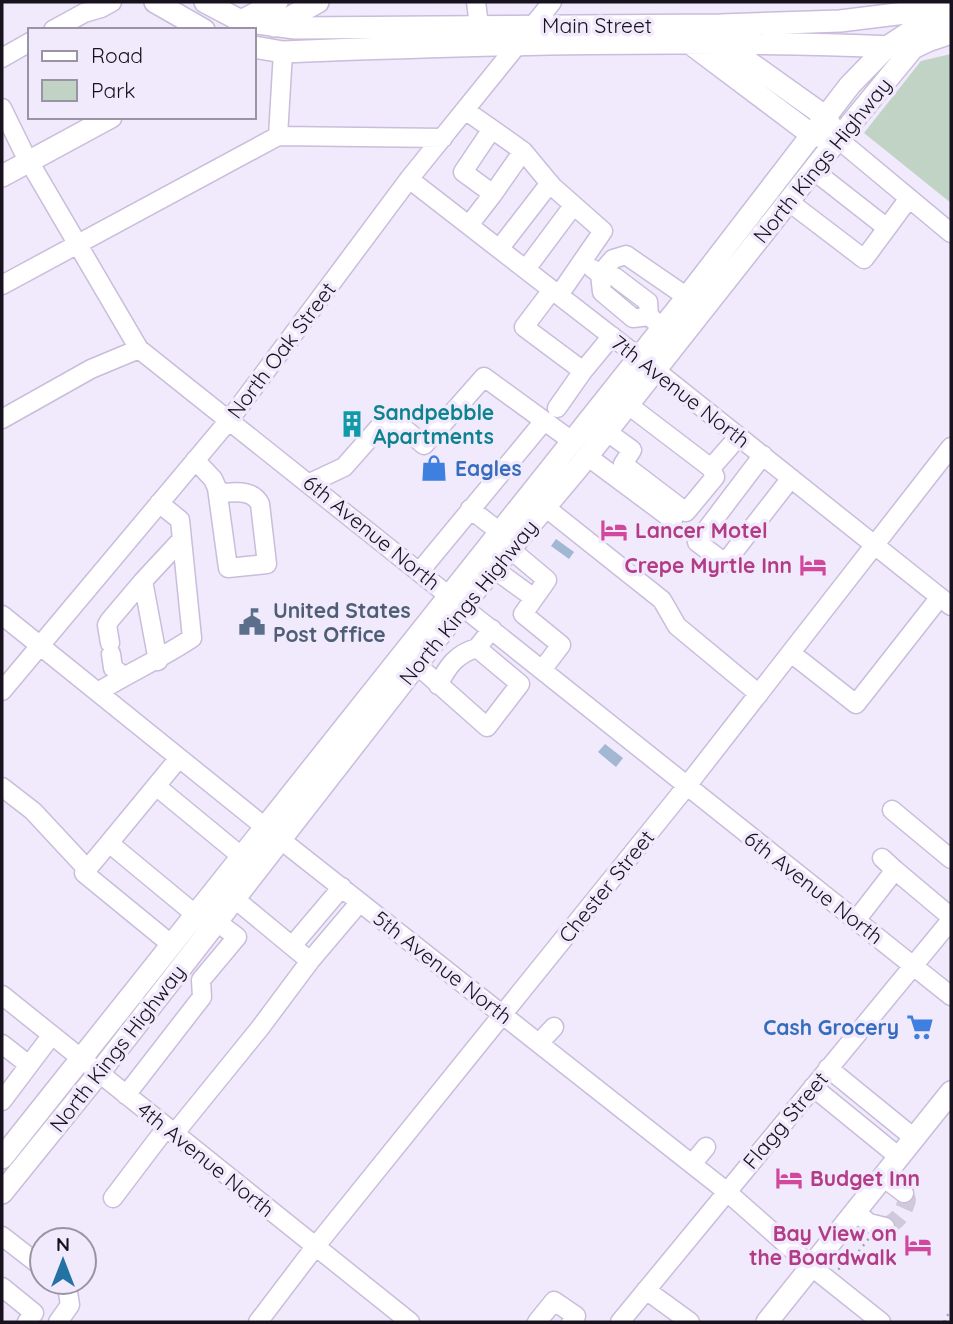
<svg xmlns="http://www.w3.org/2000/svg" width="953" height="1324" viewBox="0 0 953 1324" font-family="Quicksand,sans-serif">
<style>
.green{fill:#c0d3c5}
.water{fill:#a1b7d2}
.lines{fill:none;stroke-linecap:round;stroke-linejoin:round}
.minor-tunnel{stroke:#d0c9db;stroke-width:18;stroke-dasharray:18 9;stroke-linecap:butt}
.minor-casing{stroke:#c9bddb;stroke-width:21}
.major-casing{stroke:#c9bddb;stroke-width:24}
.path{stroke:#aaa3b3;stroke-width:2.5;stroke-dasharray:2 5;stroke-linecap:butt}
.minor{stroke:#fff;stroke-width:18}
.major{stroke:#fff;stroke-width:21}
.labels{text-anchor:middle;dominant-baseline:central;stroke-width:7;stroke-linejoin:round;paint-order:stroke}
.street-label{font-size:21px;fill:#17121d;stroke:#f1e9fc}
.culture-label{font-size:21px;font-weight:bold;fill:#0d838f;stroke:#f1e9fc;text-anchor:start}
.shop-label{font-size:21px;font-weight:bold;fill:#366cbe;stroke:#f1e9fc;text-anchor:start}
.hotel-label{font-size:21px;font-weight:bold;fill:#b23c85;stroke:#f1e9fc;text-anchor:start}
.service-label{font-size:21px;font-weight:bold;fill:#4e5e75;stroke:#f1e9fc;text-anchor:start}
</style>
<rect width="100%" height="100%" fill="#f1e9fc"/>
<!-- green -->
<path class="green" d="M951 54V203L864 133 921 61Z"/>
<!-- water -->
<path class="water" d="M556 539 574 552 569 559 551 546Z
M605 744 623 758 616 767 598 752Z"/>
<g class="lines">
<!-- minor-tunnel -->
<path class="minor-tunnel" d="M885 1227C898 1221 903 1214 907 1200L904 1193"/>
<defs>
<path id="minor" d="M476 2 479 25
M53 30 84 13 101 8 112 2
M283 52 278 136 443 138
M2 58 30 42
M2 108 23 151 139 349 951 996
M465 110 523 151 552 186 603 231 559 295
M838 139 951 233
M409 179 654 369 951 606
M493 194 523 151
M788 201 864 259 887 228 813 170
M469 225 493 194 463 172 492 129
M887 228 909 198
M499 249 550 183
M526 269 573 206
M593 269 600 274 615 277 648 302 649 316 657 323
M2 285 278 136
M552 290 524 327 583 371 557 408
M649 316 633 318 602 292 600 274 613 259 626 255 687 297
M583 371 612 336
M627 404 711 468 739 436
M2 419 91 369 139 349
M606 431 632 450 623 464 686 512 715 477 711 468
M763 455 697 542 725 563 791 478
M587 456 673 520
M195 460 213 479 217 488 228 568 267 564 260 504C252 488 233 493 218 493
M310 483 344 467 389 416 424 445 484 377 572 441
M535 499 662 600 677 626 759 694
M470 509 500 532
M510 549 547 580 523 614 561 645 542 670
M494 569 534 598
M420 571 544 421
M2 615 281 840 726 1191 812 1267 881 1322
M110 643 107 625 110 620 143 581
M791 653 856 704 940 597
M111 654 113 668 124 676
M158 661 143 581 182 539
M417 665 487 727 520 684 477 648 492 629
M438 685C448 666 456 654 477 648
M2 691 230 419 409 179 552 2
M98 692C129 673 162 658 192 638L180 520 159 503
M156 786 179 758
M2 787 33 811 87 869
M892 810 951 859
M109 843 84 873 172 945
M882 858 895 870
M235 899 310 961 360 902
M196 915 109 843 156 786 241 856
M857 919 895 870 951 917
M292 946 342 887
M2 995 410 1322
M539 1043 554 1027
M2 1044 29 1065
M828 1068 914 1138
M813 1087 899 1157
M126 1095 202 997 201 980 237 937 217 922
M2 1101 51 1036
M174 1134 260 1028 310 961
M692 1164 706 1147
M883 1177 904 1193
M113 1198 166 1128
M856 1212 869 1223 885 1227
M2 1236 42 1267
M2 1287 34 1313 27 1322
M646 1290 690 1322
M58 1322 70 1305 67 1286 62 1282
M258 1322 315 1247 686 787 951 447
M537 1322 554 1301 576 1316 571 1322
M620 1322 951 920"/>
<path id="major" d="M155 2 204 30
M205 2 241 21 295 28 721 25 840 21 905 13 951 2
M239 22 277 2
M274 26 318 2
M722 43 826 117 832 128
M691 44 812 135 826 137
M254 47 283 52C487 44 690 39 893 47
M2 176 111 117
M2 1158 687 297 850 85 887 47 919 26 951 15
M2 1193 99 1073 463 605 578 468 825 155 913 48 930 40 951 33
M767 1322 951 1092"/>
</defs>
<!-- minor casing -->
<use href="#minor" class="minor-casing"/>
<!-- major casing -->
<use href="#major" class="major-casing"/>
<!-- path -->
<path class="path" d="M838 1269 848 1265 870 1237
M944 1322 951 1309"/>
<!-- minor -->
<use href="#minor" class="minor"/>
<!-- major -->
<use href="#major" class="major"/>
</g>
<!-- icons -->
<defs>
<symbol id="building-bare" viewBox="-9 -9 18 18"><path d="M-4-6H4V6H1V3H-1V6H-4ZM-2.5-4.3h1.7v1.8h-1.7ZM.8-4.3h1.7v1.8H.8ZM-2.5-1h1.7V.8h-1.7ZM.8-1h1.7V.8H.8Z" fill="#0f9aa8" stroke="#f1e9fc" stroke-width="2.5" paint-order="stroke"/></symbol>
<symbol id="shop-bare" viewBox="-9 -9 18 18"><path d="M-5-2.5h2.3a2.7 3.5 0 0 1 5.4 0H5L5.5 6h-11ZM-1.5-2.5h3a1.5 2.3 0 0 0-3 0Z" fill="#3f7fe0" stroke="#f1e9fc" stroke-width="2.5" paint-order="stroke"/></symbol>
<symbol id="hotel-bare" viewBox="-9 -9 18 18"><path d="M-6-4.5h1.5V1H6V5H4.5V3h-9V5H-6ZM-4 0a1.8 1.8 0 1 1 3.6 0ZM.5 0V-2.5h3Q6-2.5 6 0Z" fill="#d1479c" stroke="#f1e9fc" stroke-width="2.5" paint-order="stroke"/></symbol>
<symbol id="civic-bare" viewBox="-9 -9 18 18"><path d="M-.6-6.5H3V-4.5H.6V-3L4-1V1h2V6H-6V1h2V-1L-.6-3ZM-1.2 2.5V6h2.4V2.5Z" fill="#5c6f8a" stroke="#f1e9fc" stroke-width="2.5" paint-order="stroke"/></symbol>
<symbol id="supermarket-bare" viewBox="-9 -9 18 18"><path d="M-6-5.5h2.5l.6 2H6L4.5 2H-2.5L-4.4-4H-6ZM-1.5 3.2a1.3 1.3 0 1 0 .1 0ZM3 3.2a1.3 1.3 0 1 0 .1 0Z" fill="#3f7fe0" stroke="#f1e9fc" stroke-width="2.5" paint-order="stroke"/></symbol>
</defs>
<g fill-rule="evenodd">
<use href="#building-bare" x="333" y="405" width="38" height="38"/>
<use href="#shop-bare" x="415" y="449" width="38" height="38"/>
<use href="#hotel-bare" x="595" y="511" width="38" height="38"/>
<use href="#hotel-bare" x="794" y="546" width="38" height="38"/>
<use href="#civic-bare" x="233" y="603" width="38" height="38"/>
<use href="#supermarket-bare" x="901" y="1008" width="38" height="38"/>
<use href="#hotel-bare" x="770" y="1159" width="38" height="38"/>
<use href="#hotel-bare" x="899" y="1226" width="38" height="38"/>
</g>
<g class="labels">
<!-- street labels -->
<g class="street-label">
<text x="597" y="25">Main Street</text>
<text transform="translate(822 160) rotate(-51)">North Kings Highway</text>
<text transform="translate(281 350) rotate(-53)">North Oak Street</text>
<text transform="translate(681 391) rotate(38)">7th Avenue North</text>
<text transform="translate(372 532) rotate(39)">6th Avenue North</text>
<text transform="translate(468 602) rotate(-51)">North Kings Highway</text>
<text transform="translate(606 886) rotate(-51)">Chester Street</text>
<text transform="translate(814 887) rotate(38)">6th Avenue North</text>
<text transform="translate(443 967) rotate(38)">5th Avenue North</text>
<text transform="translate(117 1048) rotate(-52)">North Kings Highway</text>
<text transform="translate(785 1120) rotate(-50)">Flagg Street</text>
<text transform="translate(206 1159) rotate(39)">4th Avenue North</text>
</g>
<!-- culture labels -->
<g class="culture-label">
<text x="373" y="412">Sandpebble<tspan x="373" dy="24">Apartments</tspan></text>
</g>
<!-- shop labels -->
<g class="shop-label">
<text x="455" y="468">Eagles</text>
<text x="899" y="1027" text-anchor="end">Cash Grocery</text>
</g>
<!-- hotel labels -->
<g class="hotel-label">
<text x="635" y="530">Lancer Motel</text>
<text x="792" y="565" text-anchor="end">Crepe Myrtle Inn</text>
<text x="810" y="1178">Budget Inn</text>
<text x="897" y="1233" text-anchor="end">Bay View on<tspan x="897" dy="24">the Boardwalk</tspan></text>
</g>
<!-- service labels -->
<g class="service-label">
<text x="273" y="610">United States<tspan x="273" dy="24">Post Office</tspan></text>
</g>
</g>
<!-- border -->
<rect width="953" height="1324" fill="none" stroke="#17121d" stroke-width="7"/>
<!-- legend -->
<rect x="28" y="28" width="228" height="91" fill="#f1e9fc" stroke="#9a93a3" stroke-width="2"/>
<rect x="42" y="51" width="35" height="10" fill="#ffffff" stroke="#9a93a3" stroke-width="2"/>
<text x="91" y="63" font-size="21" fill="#17121d">Road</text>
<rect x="42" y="80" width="35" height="21" fill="#c0d3c5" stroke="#9a93a3" stroke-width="2"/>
<text x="91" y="98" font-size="21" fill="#17121d">Park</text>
<!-- north arrow -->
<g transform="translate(63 1261)"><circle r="33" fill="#f1e9fc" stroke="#9a93a3" stroke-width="2"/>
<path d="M0-5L12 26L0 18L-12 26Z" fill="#2272a4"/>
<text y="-10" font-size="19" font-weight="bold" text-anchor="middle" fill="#17121d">N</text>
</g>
</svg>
